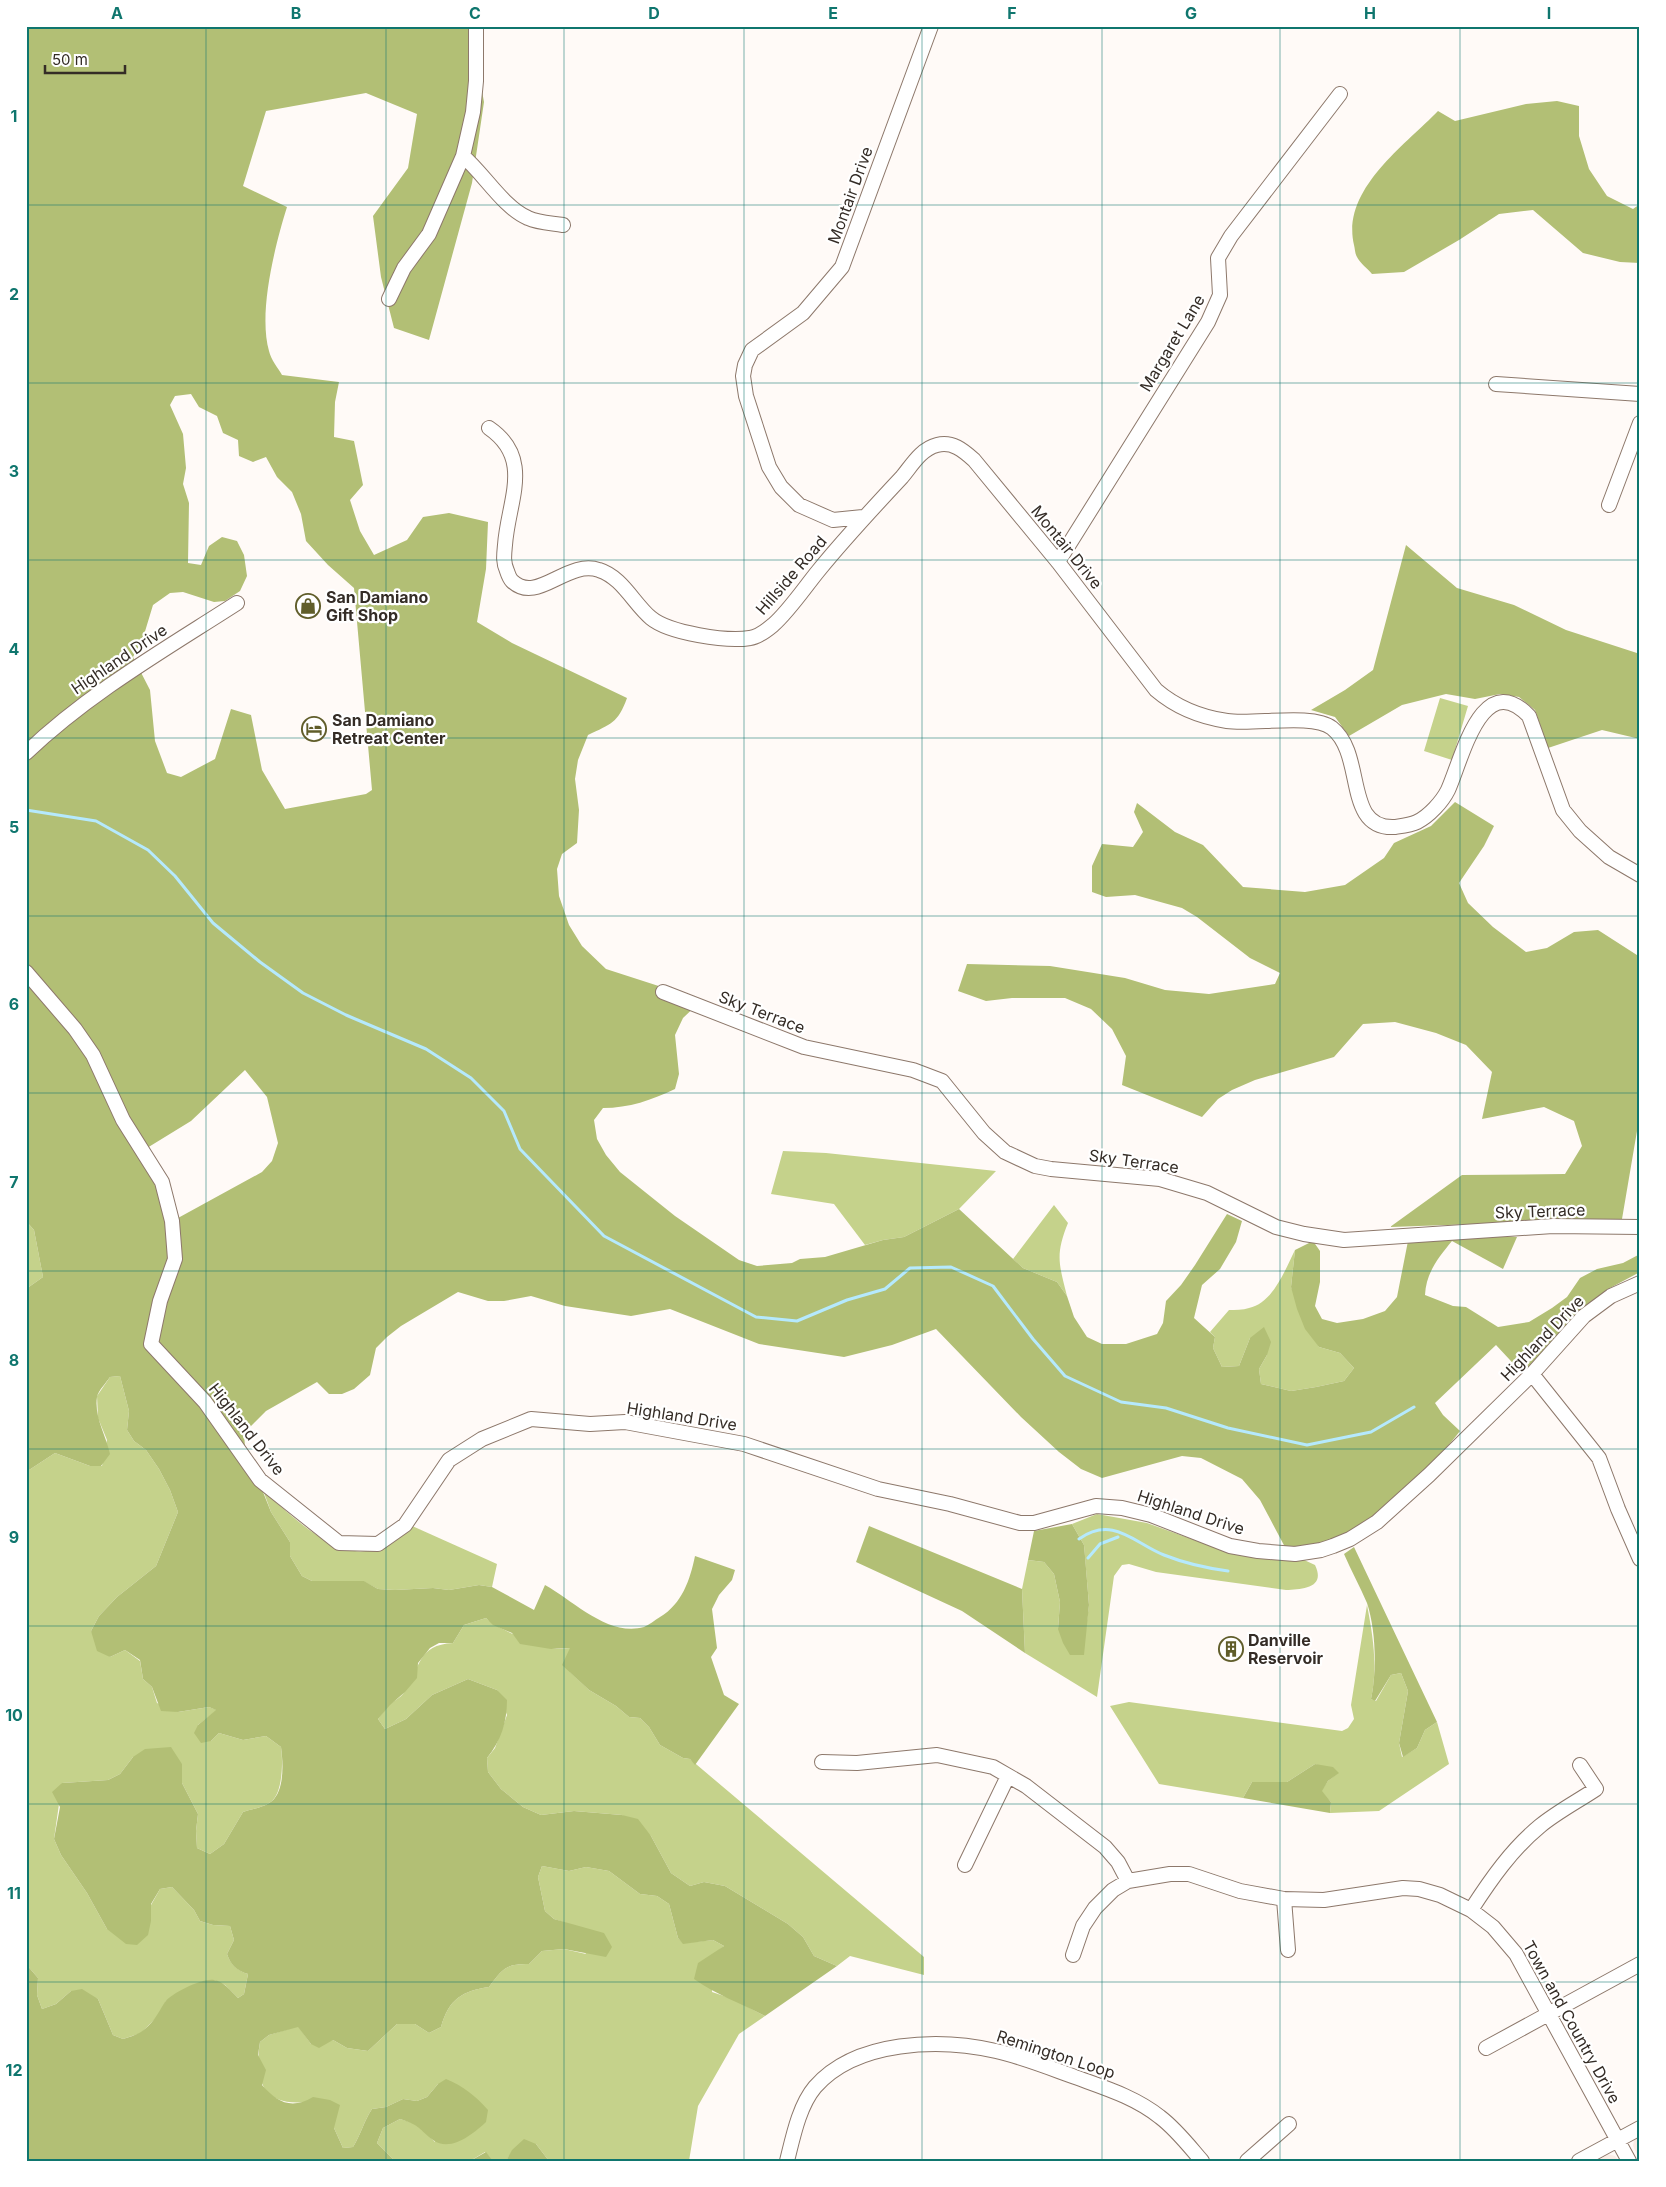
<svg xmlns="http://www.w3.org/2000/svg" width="1666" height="2187" viewBox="0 0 1666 2187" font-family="Inter,sans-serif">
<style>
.built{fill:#faede6}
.green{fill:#c5d28b}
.forest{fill:#b2bf75;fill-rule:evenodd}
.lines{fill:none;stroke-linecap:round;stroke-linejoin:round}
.stream{stroke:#b5e9fd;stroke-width:3}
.minor-casing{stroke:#8d786b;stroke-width:16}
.minor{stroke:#fff;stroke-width:14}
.grid{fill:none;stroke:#0f766e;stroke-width:1;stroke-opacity:0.55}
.labels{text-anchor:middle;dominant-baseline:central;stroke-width:4.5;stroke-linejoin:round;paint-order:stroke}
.street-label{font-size:16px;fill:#342c26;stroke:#fff}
.poi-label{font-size:16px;font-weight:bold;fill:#342c26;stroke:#fff;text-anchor:start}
.neatline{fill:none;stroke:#0f766e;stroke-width:2}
.grid-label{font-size:16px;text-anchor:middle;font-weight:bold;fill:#0f766e}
</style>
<rect width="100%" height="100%" fill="#fffaf7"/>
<!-- built -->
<path class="built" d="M1640 2136V2160L1633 2146 1634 2140Z
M1607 2154 1615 2156 1619 2161H1595Z"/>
<!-- green -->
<path class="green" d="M1440 698 1468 706 1452 760 1424 751Z
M783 1151 826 1153 996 1171 959 1209 904 1237 883 1240 865 1245 834 1204 771 1194Z
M1054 1205 1068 1223C1055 1255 1059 1264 1067 1296L1057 1282 1023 1268 1013 1259Z
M26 1221 34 1230 43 1277 26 1289Z
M1295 1250 1291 1287 1319 1347 1340 1353 1354 1368 1344 1381 1316 1387 1291 1391 1261 1384 1259 1369 1267 1355 1250 1338 1239 1366 1222 1367 1213 1348 1215 1337 1210 1332 1229 1310C1235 1310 1243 1310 1249 1308 1273 1303 1285 1270 1295 1250Z
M120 1376 129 1411 127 1430 134 1441 146 1450 159 1469 170 1490 178 1512 156 1566 117 1597 99 1616 91 1631 110 1657 125 1650 140 1661 143 1679 152 1687 157 1703 178 1712 209 1707 217 1710 198 1725 211 1741 219 1733 243 1740 266 1736 281 1747C283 1760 283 1791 272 1801 265 1807 252 1809 243 1812L224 1844 210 1854 197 1848 196 1831 198 1814 182 1783V1764L133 1757 120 1774 108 1780 62 1783 54 1839 61 1855 87 1893 107 1929 151 1921V1905L160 1889 172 1887 194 1910 200 1921 213 1925 230 1926 234 1940 227 1954C230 1964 238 1971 248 1974L244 1994 238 1998 225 1985 214 1980 201 1982 166 2001 159 2015 141 2033 123 2039 113 2035 98 1999 71 1991 56 2004 42 2009 37 1995 38 1978 26 1964V1555L28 1544 26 1537V1472L55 1453 90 1466H102L107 1440 98 1418 97 1396 110 1377Z
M263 1490C288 1513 335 1560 371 1550 386 1546 398 1535 410 1525L497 1564 492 1587 479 1585 449 1590 433 1588 395 1590 378 1589 363 1581H312L302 1576 290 1556V1542L271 1512Z
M1097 1514 1147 1523 1233 1554 1284 1560 1302 1559 1315 1565C1326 1588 1303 1589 1286 1590L1156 1572 1129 1564 1122 1565 1114 1576 1097 1697 1025 1653 1022 1589 1028 1560 1044 1562 1054 1574 1060 1602 1058 1629 1086 1628 1089 1605 1084 1545 1072 1524Z
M1367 1605C1373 1636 1378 1667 1371 1699L1376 1701 1391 1675 1401 1673 1408 1691 1399 1743 1402 1757 1417 1748 1425 1730 1437 1722 1449 1764 1379 1811 1330 1813 1331 1802 1321 1791 1328 1781 1338 1773 1315 1764 1287 1782H1252L1243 1798 1159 1784 1110 1706 1129 1702 1342 1731 1348 1728 1354 1719 1351 1705Z
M486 1618C496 1628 535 1645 550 1648 556 1650 564 1648 570 1648V1672L589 1690 616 1706 629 1717 640 1718 649 1727 660 1745 683 1758 690 1759 924 1957V1975L850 1956 837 1966 814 1956 803 1937 788 1924 725 1886 704 1882 690 1886 671 1873 651 1836 622 1815 574 1811 541 1815 523 1807 501 1789 488 1772 487 1758 495 1748 507 1715 497 1690 468 1679 432 1695 406 1719 385 1729 378 1719C382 1714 386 1708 390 1704 395 1700 402 1697 405 1691 421 1667 417 1645 453 1643L464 1625Z
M542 1866 569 1871 586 1867 609 1871 640 1894 657 1896 669 1904 678 1938 683 1943 713 1940 724 1946 714 1954 712 1992 730 1998 765 2016 739 2034 698 2106 689 2161H549L536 2144 513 2150 506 2161H493L485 2152 470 2161H395L377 2143 383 2128 400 2119 417 2124 435 2142 438 2084 427 2097 417 2101 403 2099 386 2107 372 2109C364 2121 361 2134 353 2147L343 2148 334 2128 305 2102C262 2106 254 2079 260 2042L269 2035 298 2026 311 2044 333 2040 347 2048 368 2051 397 2024H415L429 2033 441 2027C449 1999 462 1991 489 1987 503 1968 506 1964 529 1964L542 1951 564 1949 586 1954 569 1924 554 1919 545 1911 538 1877Z"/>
<!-- forest -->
<path class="forest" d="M26 26H470L484 102 472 183 429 340 394 328 381 277 373 216 408 168 417 114 366 93 266 111 243 186 287 207C275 245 258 313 269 351 271 360 278 368 282 375L339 382 335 402 334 437 354 441 363 485 350 500 360 531 374 555 407 540 423 517 449 513 488 522 486 569 477 622 512 643 627 698C618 723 611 724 588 735L578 760 575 779 579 810 577 843 562 854 557 869 559 896 569 925 582 946 606 969 702 1000 683 1018 675 1035 679 1074 675 1089C652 1100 629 1108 603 1108L594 1120 597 1139 606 1155 620 1172 675 1216 739 1260 757 1266 792 1263 800 1259 825 1257 883 1240 904 1237 959 1209 1023 1268 1057 1282 1067 1296 1074 1317 1087 1337 1102 1344H1126L1157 1334 1163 1323 1166 1301 1181 1285 1195 1265 1227 1214 1242 1221 1236 1242 1220 1269 1202 1285 1194 1318 1215 1337 1213 1348 1222 1367 1239 1366 1250 1338 1264 1327 1271 1342 1267 1355 1259 1369 1261 1384 1291 1391 1316 1387 1344 1381 1354 1368 1340 1353 1319 1347 1305 1329 1297 1309 1291 1287 1295 1250 1313 1241 1320 1251V1282L1315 1306 1322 1319 1337 1323 1363 1319 1385 1311 1397 1297 1408 1241 1473 1234 1517 1237 1503 1269 1452 1241C1438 1258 1426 1273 1425 1295L1453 1306 1466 1307 1498 1327 1529 1322 1552 1308 1567 1297 1580 1278 1597 1269 1623 1263 1640 1254V1272L1610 1288 1582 1309 1523 1374 1496 1345 1435 1403 1443 1415 1460 1431C1426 1474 1375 1529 1320 1543 1309 1545 1297 1547 1286 1549L1260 1500 1242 1479 1201 1458 1182 1456 1102 1478 1081 1469 1059 1452 1021 1417 936 1329 892 1345 844 1357 759 1344 670 1309 631 1316 565 1306 531 1296 504 1301H488L458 1292 401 1326 387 1337 376 1348 370 1375 354 1389 342 1394H329L317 1382 266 1411 244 1433 245 1447 271 1512 290 1542V1556L302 1576 312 1581H364L378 1589 395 1590 433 1588 449 1590 479 1585 492 1587 534 1610 545 1585C574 1601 608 1637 644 1627 649 1625 655 1620 660 1617 682 1604 690 1580 695 1556L735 1570 732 1580 719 1595 712 1609 717 1648 711 1657 724 1695 739 1704 695 1765 690 1759 683 1758 660 1745 649 1727 640 1718 629 1717 616 1706 589 1690 562 1665 570 1648 551 1649 520 1644 512 1633 493 1625 486 1618 464 1625 453 1643H439L430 1648 418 1663 417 1678 405 1692 390 1705 378 1719 385 1729 406 1719 432 1695 468 1679 497 1690 507 1700C507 1722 501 1741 487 1758L488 1772 501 1789 523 1807 541 1815 574 1811 622 1815 638 1819 651 1836 671 1873 690 1886 704 1882 725 1886 788 1924 803 1937 814 1956 837 1966 765 2016C741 2003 716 1995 694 1979L698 1963 724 1946 713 1940 683 1944 678 1938 669 1904 657 1896 640 1894 609 1871 586 1867 569 1871 542 1866 538 1877 545 1911 554 1919 604 1933 612 1947 606 1957 564 1949 542 1951 529 1964C506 1964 503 1968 489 1987 462 1991 449 1999 441 2027L429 2033 415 2024H397L368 2051 347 2048 333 2040 319 2048 311 2044 298 2027 269 2035 260 2042 258 2055 266 2070 262 2085C277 2102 291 2110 313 2097L330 2100 340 2105 334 2128 343 2148 353 2147C361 2134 364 2121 372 2109L386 2107 403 2099 417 2101 427 2097 438 2084 446 2079C463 2086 476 2096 488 2110L486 2122C474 2133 451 2153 433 2140 418 2129 422 2126 400 2119L383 2128 377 2143 395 2161H26V1964L38 1978 37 1995 42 2009 56 2004 71 1991 82 1989 98 1999 113 2035 123 2039C129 2037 136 2035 141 2032 153 2024 158 2013 165 2002 172 1993 202 1978 214 1980 223 1981 231 1991 238 1998L244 1994 248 1974C237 1971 230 1964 227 1954L234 1940 230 1926 213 1925 200 1921 194 1910 172 1887 160 1889 151 1904V1921L148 1935 137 1945 126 1944 107 1929 87 1893 61 1855 54 1839 60 1807 52 1792 62 1783 108 1780 120 1774 133 1757 145 1749 171 1747 182 1764V1783L198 1814 196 1831 197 1848 210 1854 224 1844 243 1812C252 1809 265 1807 272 1801 285 1790 283 1761 281 1747L266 1736 243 1740 219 1733 211 1741 201 1743 194 1733 198 1725 216 1710 209 1707 178 1712 161 1711 152 1687 143 1679 140 1660 125 1650 110 1657 97 1651 91 1631 99 1616 117 1597 156 1566 178 1512 170 1490 159 1469 146 1450 134 1441 127 1430 129 1411 120 1376 110 1377C106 1383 98 1391 97 1397 94 1417 106 1435 110 1454L101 1466H90L55 1453 26 1472V1289L43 1277 34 1230 26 1221ZM191 394 199 407 217 416 223 433 238 440 239 456 253 462 266 457 277 477 292 492 301 514 306 541 328 565 354 588 372 790 366 794 285 809 262 770 251 715 231 709 215 759 181 777 167 773 155 741 150 690 133 657 143 638 153 605 170 593 183 592 214 602 225 601 240 591 247 576 244 555 237 541 222 537 209 546 201 565 188 563 189 503 183 484 186 468 183 434 170 405 175 396ZM245 1070 267 1097 278 1143 272 1161 262 1172 178 1218 147 1148 191 1121Z
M1557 101 1579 106V136L1589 169 1607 196 1633 209 1640 204V263L1620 262 1583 253 1533 210 1499 214 1459 240 1404 272 1372 274C1368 269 1360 263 1357 257 1355 254 1355 249 1354 245 1341 190 1404 146 1438 111L1455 121 1526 104Z
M1406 545 1457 588 1514 605 1566 630 1640 654V739L1602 730 1548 748 1535 710 1519 697 1500 694 1475 699 1446 694 1402 705 1349 736 1335 717 1311 710 1345 690 1373 670Z
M1455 802 1494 826 1484 846 1459 883 1468 903 1493 927 1526 952 1547 948 1574 932 1598 930 1640 957V1131H1637L1622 1219 1390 1227 1462 1175 1565 1174 1582 1146 1574 1121 1544 1107 1482 1119 1492 1072 1466 1045 1436 1033 1395 1022 1363 1024 1334 1057 1255 1080 1232 1090 1218 1099 1202 1117 1122 1085 1126 1056 1112 1029 1091 1009 1065 998H1012L986 1001 958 991 967 964 1050 966 1125 978 1165 990 1209 994 1275 984 1280 973 1250 958 1197 917 1182 908 1135 895 1106 897 1092 892V866L1102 844 1133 847 1143 832 1134 812 1137 803 1175 832 1203 845 1243 887 1305 892 1345 885 1384 858 1394 843 1431 826Z
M1072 1524 1084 1545 1085 1556 1089 1605 1084 1655H1070L1063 1643 1058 1629 1060 1602 1054 1574 1044 1562 1028 1560 1034 1531Z
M869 1526 1022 1589 1025 1653 962 1611 856 1562Z
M1354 1547 1437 1722 1425 1730 1417 1748 1403 1757 1399 1743 1408 1691 1401 1673 1391 1675 1375 1701 1371 1699C1377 1671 1376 1630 1367 1603 1360 1587 1351 1570 1344 1554Z
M1315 1764 1333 1767 1339 1773 1328 1781 1322 1791 1331 1802 1330 1813 1243 1798 1252 1782H1287Z
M524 2139 536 2144 549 2161H506L512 2150Z
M486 2152 493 2161H470Z"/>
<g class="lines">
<!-- stream -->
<path class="stream" d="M26 810 96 821 148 850 175 876 213 923 260 962 303 993 346 1015 426 1049 471 1078 504 1111 520 1149 604 1236 756 1317 797 1321 847 1300 885 1289 910 1268 951 1267 993 1286 1033 1339 1065 1376 1121 1402 1166 1408 1228 1428 1307 1445 1371 1432 1414 1407
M1079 1539C1113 1515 1134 1543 1164 1555 1184 1563 1206 1568 1228 1571
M1088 1558 1100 1544 1118 1537"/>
<defs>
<path id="minor" d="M463 156C484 174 504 208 528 218 539 223 551 223 563 225
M389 299 404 268 429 234 463 156 473 112 476 81V26
M1496 384 1640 394
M489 428C534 459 508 501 505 545 504 555 503 562 507 571 508 574 510 579 512 581 537 605 567 559 599 570 622 577 634 604 651 618 669 633 727 642 750 638 758 637 767 630 773 625 789 611 805 587 819 570 845 538 873 508 902 477 912 465 921 449 937 445 952 441 963 450 974 460L1058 562 1156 690C1177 708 1200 717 1227 721 1253 725 1313 713 1332 728 1366 755 1343 830 1395 827 1402 826 1411 825 1417 822 1429 816 1442 802 1448 790 1462 759 1482 667 1529 716L1563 810 1580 831 1609 857 1640 875
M1609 505 1640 423
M863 517 833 520 799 505 781 487 769 467 746 396 743 376 745 365 752 350 803 313 842 267 931 26
M1058 562 1208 322 1220 295 1218 258 1231 236 1340 94
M26 753C89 693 164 650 237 603
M26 972 75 1029 93 1055 123 1120 162 1182 172 1221 175 1259 160 1301 151 1344 205 1402 260 1480 339 1543 378 1544 405 1525 449 1460 482 1439 531 1419 590 1424 625 1422 744 1444 878 1489 950 1504 1020 1523H1034L1096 1506 1122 1508 1151 1515 1230 1546 1258 1551 1295 1554 1321 1550 1333 1546 1350 1539 1377 1522 1429 1475 1532 1374 1584 1316 1611 1296 1640 1283
M663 992 804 1047 913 1070 942 1081 984 1133 1005 1152 1035 1166 1051 1169 1160 1179 1207 1193 1276 1227 1304 1234 1344 1240 1553 1226 1640 1227
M1532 1374 1599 1458 1618 1509 1640 1559
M822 1762 857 1763 937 1755 993 1767 1026 1786 1105 1847 1118 1862 1128 1881
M965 1865 1008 1776
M1284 1899 1288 1950
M1471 1910C1491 1879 1512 1849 1540 1826 1557 1812 1578 1801 1596 1789L1580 1765
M1073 1955 1083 1926 1095 1908 1113 1890 1128 1881 1170 1874H1189L1240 1891 1284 1899 1324 1900 1403 1888 1419 1889 1440 1895 1471 1910 1493 1927 1516 1954 1629 2161
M1486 2048 1640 1964
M787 2161C793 2137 799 2106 815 2087 856 2040 940 2038 996 2051 1023 2057 1050 2068 1075 2077 1105 2088 1135 2097 1160 2117 1176 2129 1189 2146 1202 2161
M1247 2161 1289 2124
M1579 2161 1640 2128"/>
</defs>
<!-- minor casing -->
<use href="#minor" class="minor-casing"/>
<!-- minor -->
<use href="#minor" class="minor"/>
</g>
<!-- grid -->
<path class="grid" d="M206 26V2161M386 26V2161M564 26V2161M744 26V2161M922 26V2161M1102 26V2161M1280 26V2161M1460 26V2161M26 205H1640M26 383H1640M26 560H1640M26 738H1640M26 916H1640M26 1093H1640M26 1271H1640M26 1449H1640M26 1626H1640M26 1804H1640M26 1982H1640"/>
<!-- icons -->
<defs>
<symbol id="shop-ring" viewBox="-11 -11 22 22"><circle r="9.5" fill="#fff" stroke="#605d2a" stroke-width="1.5"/><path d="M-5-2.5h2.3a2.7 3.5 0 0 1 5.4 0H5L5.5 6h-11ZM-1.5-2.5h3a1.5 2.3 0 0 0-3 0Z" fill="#605d2a"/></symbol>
<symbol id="hotel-ring" viewBox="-11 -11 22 22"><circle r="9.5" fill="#fff" stroke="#605d2a" stroke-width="1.5"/><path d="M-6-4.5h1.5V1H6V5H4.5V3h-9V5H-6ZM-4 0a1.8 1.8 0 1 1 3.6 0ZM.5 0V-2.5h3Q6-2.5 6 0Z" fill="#605d2a"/></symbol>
<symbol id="building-ring" viewBox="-11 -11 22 22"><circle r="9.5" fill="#fff" stroke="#605d2a" stroke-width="1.5"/><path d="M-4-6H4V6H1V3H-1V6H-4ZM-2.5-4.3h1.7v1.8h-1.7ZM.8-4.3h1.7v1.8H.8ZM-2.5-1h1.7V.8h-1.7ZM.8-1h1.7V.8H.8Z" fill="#605d2a"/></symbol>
</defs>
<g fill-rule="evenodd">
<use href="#shop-ring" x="294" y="592" width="28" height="28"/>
<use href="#hotel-ring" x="300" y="715" width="28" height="28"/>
<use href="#building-ring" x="1217" y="1635" width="28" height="28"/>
</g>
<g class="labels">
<!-- street labels -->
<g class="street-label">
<text transform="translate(850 195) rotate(-70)">Montair Drive</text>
<text transform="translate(1172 343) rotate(-59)">Margaret Lane</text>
<text transform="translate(1067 547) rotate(51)">Montair Drive</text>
<text transform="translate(791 575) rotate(-49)">Hillside Road</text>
<text transform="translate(119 659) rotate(-34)">Highland Drive</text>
<text transform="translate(762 1012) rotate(21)">Sky Terrace</text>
<text transform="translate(1134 1161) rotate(8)">Sky Terrace</text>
<text transform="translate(1540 1211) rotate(-2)">Sky Terrace</text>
<text transform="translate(1542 1338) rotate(-46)">Highland Drive</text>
<text transform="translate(682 1416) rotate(9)">Highland Drive</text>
<text transform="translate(247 1429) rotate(52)">Highland Drive</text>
<text transform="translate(1191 1512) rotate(18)">Highland Drive</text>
<text transform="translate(1572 2022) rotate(61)">Town and Country Drive</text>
<text transform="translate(1056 2054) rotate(18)">Remington Loop</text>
</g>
<!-- poi labels -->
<g class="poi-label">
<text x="326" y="597">San Damiano<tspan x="326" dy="18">Gift Shop</tspan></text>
<text x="332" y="720">San Damiano<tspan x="332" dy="18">Retreat Center</tspan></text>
<text x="1248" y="1640">Danville<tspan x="1248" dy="18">Reservoir</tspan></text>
</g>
</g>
<!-- border -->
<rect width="1666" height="2187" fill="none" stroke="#ffffff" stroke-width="55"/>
<!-- scale -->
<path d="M45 65v8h80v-8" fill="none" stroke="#342c26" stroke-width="2.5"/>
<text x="52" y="65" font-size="15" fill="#342c26" stroke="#ffffff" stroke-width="4" paint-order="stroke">50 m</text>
<rect x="28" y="28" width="1610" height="2132" class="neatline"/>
<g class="grid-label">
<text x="117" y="19">A</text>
<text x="296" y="19">B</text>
<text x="475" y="19">C</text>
<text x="654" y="19">D</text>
<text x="833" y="19">E</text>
<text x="1012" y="19">F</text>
<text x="1191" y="19">G</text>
<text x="1370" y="19">H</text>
<text x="1549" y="19">I</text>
<text x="14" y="122">1</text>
<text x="14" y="300">2</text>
<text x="14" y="477">3</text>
<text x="14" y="655">4</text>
<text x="14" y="833">5</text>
<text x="14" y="1010">6</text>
<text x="14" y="1188">7</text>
<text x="14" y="1366">8</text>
<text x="14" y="1543">9</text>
<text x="14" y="1721">10</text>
<text x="14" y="1899">11</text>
<text x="14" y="2076">12</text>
</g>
</svg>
